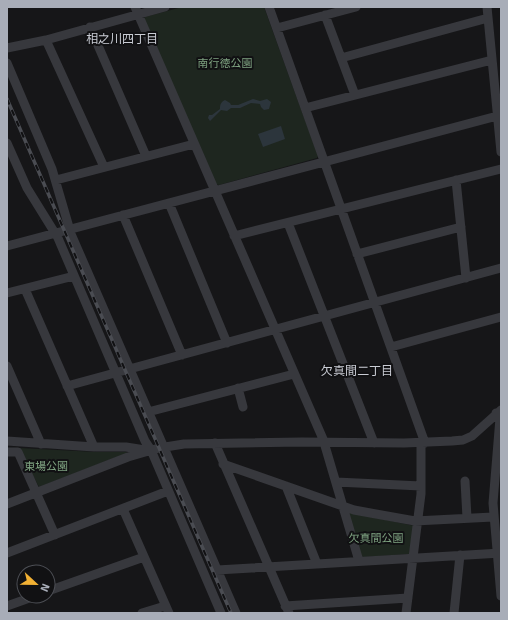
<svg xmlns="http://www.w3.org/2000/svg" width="508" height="620" viewBox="0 0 508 620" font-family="Signika,'Noto Sans JP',sans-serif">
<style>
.green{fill:#1e261f}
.water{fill:#2c353c}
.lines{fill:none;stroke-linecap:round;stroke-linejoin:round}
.minor{stroke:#37383d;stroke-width:9}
.rail-casing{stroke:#4a4c52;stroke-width:3.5}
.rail{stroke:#111113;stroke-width:2;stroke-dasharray:6;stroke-linecap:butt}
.labels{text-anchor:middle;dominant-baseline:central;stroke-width:4;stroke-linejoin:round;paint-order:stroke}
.park-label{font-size:11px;fill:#7fa381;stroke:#111113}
.neighbourhood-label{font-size:12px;fill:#c9ccd4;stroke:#111113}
</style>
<rect width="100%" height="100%" fill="#161618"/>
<!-- green -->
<path class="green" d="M182 7H264L318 156 317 158 219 185 216 184 144 19 145 17Z
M19 448 96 452H126L127 453 39 487Z
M347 512 415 526 409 554 364 557 361 556Z"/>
<!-- water -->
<path class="water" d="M253 99 260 101 267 99 271 102 269 109 264 110 261 107 260 104 251 103 240 108H231L227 111 221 110 210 121 208 118 209 115H212L220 109C220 104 221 102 225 100L230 103 231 105H238Z
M281 126 285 139 263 147 258 134Z"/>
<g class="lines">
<!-- minor -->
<path class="minor" d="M135 7 323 439 359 561
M269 7 425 443
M487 7 501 152
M325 15 355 95
M90 27 146 156
M277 28 356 7
M46 40 104 167
M7 48 46 40 165 7
M341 58 488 18
M7 63 52 169 71 234 236 613
M305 108 492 60
M7 143 27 188 58 238 145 441 151 450 221 613
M56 180 194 144
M456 180 466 278
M169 203 227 343
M123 215 182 355
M288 223 374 443
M234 236 501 169
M7 246 501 115
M357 254 461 227
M25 289 94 447
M7 293 74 276
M391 347 501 317
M7 366 41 444
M67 386 501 268
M238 388 243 407
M148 412 294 374
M496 413 500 418 493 503 501 596
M7 441 94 447H126L145 450
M215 443 289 613
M7 452H18L55 535
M223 464 354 510 415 521 493 517
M465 481 467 518
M336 482 421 486
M286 486 317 564
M7 504 128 457 159 448 184 444 302 442 404 443 452 441 463 440 472 436 501 410
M123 509 169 613
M7 553 168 491
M217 570 501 553
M48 591 144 557
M7 606 35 596
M285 606 408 598
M142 613 165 606
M406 613 421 494V443
M454 613 460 555"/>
<defs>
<path id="rail" d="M7 99 231 613"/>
</defs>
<!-- rail casing -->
<use href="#rail" class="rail-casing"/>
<!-- rail -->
<use href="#rail" class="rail"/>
</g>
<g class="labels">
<!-- park labels -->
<g class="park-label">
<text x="225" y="63">南行徳公園</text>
<text x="46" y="466">東場公園</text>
<text x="376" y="538">欠真間公園</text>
</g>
<!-- neighbourhood labels -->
<g class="neighbourhood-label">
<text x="122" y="39">相之川四丁目</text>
<text x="357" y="371">欠真間二丁目</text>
</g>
</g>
<!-- border -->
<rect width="508" height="620" fill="none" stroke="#a8adb8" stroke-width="16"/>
<!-- north arrow -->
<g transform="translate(36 584) rotate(112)"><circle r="19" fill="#111113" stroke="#4d4f55"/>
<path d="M0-3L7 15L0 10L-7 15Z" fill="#f2b134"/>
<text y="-6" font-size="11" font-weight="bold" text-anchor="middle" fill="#a8adb8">N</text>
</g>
</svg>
